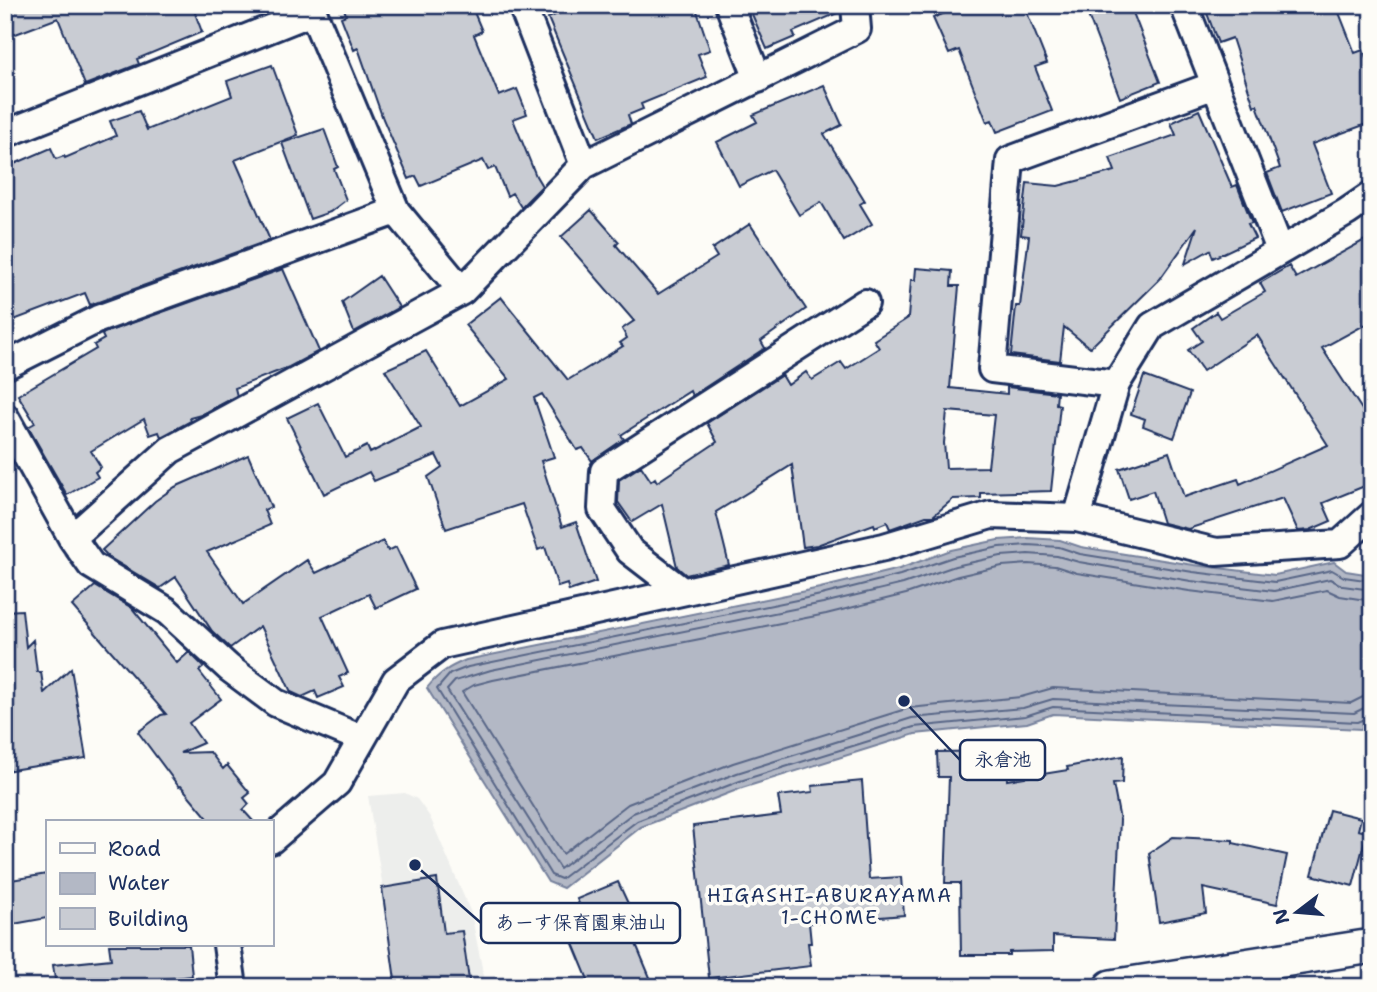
<svg xmlns="http://www.w3.org/2000/svg" width="1377" height="992" viewBox="0 0 1377 992" font-family="'Shantell Sans','Klee One',sans-serif">
<style>
.built{fill:#edeeec}
.water{fill:#b3b8c5;stroke:#76819c;stroke-width:2}
.lines{fill:none;stroke-linecap:round;stroke-linejoin:round}
.shore{stroke:#586687;stroke-width:2}
.building{fill:#c9ccd3;stroke:#1b2f5e;stroke-width:2;fill-rule:evenodd}
.minor-casing{stroke:#1b2f5e;stroke-width:32}
.tertiary-casing{stroke:#1b2f5e;stroke-width:38}
.minor{stroke:#fdfcf7;stroke-width:26}
.tertiary{stroke:#fdfcf7;stroke-width:33}
.labels{text-anchor:middle;dominant-baseline:central;stroke-width:7;stroke-linejoin:round;paint-order:stroke}
.neighbourhood-label{font-size:19px;letter-spacing:2px;fill:#1b2f5e;stroke:#fdfcf7}
.leader{fill:none;stroke:#1b2f5e;stroke-width:2.5}
.callout-dot{fill:#1b2f5e;stroke:#fdfcf7;stroke-width:2.5}
.callout{fill:#fdfcf7;stroke:#1b2f5e;stroke-width:2.5}
.callout-label{font-size:19px;text-anchor:middle;font-weight:bold;fill:#1b2f5e}
</style>
<rect width="100%" height="100%" fill="#fdfcf7"/>
<filter id="ink" filterUnits="userSpaceOnUse"><feTurbulence type="fractalNoise" baseFrequency=".0143" numOctaves="2"/><feDisplacementMap in="SourceGraphic" scale="14" xChannelSelector="R" yChannelSelector="G"/><feConvolveMatrix kernelMatrix="1 2 1 2 8 2 1 2 1" color-interpolation-filters="sRGB"/></filter>
<g filter="url(#ink)">
<!-- built -->
<path class="built" d="M405 793 417 799 430 817 471 913 486 987H399L368 796Z"/>
<!-- water -->
<path class="water" d="M1028 538 1060 540 1081 547 1194 565 1275 575 1334 562 1346 571 1372 575V720L1361 729 1053 714 1027 723 915 734 742 788 641 827 563 888 548 882 427 688C439 673 449 667 466 660L820 588 899 569 951 550 998 540Z"/>
<g class="lines">
<!-- shore -->
<path class="shore" d="M1372 581 1344 577 1332 570 1275 582 1193 572 1080 554 1059 547 1028 545 999 547 953 557 900 575 821 595 468 667 450 674 437 689 551 875 561 879 637 821 740 781 914 727 1025 716 1053 707 1357 722 1372 716
M1372 590 1343 586 1330 579 1274 591 1191 581 1079 562 1057 556 1028 554 1001 556 955 566 903 584 823 603 491 670 455 681 447 690 560 869 633 813 737 773 912 718 1023 708 1053 699 1354 713 1364 708 1372 707
M1372 601 1340 596 1327 590 1273 601 1189 591 1077 573 1055 566 1028 564 1002 566 958 576 906 594 826 614 493 680 474 685 462 692 563 854 628 804 733 763 909 708 1021 697 1053 688 1351 703 1363 697 1372 696"/>
</g>
<!-- building -->
<path class="building" d="M5 5H192L202 32 137 59 139 64 85 85 58 18 5 38Z
M343 5H471L482 31 474 35 499 96 517 89 527 114 513 119 536 176 542 186 521 207 512 193 507 196 495 167 488 170 483 160 421 186 416 176 409 179 383 119 358 48 354 50 341 17 346 15Z
M579 5H695L710 50 698 54 707 77 641 104 643 109 628 115 631 124 598 138 548 18Z
M748 5H839L840 12 793 32 795 37 767 49Z
M964 5H1024L1047 63 1035 67 1052 111 997 132 992 120 987 122 959 50 949 54 933 18Z
M1084 5H1130L1160 82 1120 98Z
M1204 5H1336L1355 53 1363 50 1372 73V122L1312 144 1331 193 1282 212 1267 173 1280 168 1257 105 1254 106 1232 38 1218 43Z
M272 65 298 135 235 160 270 240 90 305 85 293 14 320 5 297V168L51 148 56 159 64 156 65 158 116 136 110 121 139 111 147 130 232 96 227 81Z
M824 85 842 125 824 134 865 201 860 204 872 224 844 241 821 202 799 215 772 170 739 186 717 142 757 122 753 115Z
M1199 110 1232 187 1237 185 1252 223 1248 224 1255 238 1213 258 1210 250 1185 264 1197 227 1160 279 1090 348 1064 327 1060 361 1011 355 1016 306H1020L1029 236 1021 235 1027 183 1058 186 1115 171 1110 158 1176 135 1171 123Z
M324 129 338 167 334 169 346 200 330 212 310 219 282 143Z
M591 210 619 242 616 245 658 294 717 257 712 249 750 224 806 309 761 341 765 348 692 396 690 391 621 435 624 439 592 461 583 448 577 450 542 394 534 398 554 457 541 461 562 527 576 522 596 582 569 591 567 584 558 587 545 547 538 550 522 504 446 529 428 477 442 467 436 455 374 481 369 472 324 494 287 418 318 403 345 457 367 446 370 453 421 427 385 370 426 351 460 406 509 379 465 325 501 297 568 380 623 346 620 343 627 338 622 329 634 321 561 237Z
M1372 236V321L1322 348 1372 425V483L1323 503 1331 521 1310 530 1298 531 1283 498 1188 529 1163 523 1153 491 1129 499 1119 469 1169 452 1184 497 1238 479 1240 484 1328 445 1257 335 1203 371 1188 350 1202 341 1193 328 1216 312 1220 318 1265 292 1260 283 1289 266 1296 278Z
M916 268 952 271 951 286H959L950 388 1007 394V387L1057 393 1056 404 1060 405 1051 491 981 493V498L953 499 933 516H926L890 529 887 522 875 527 874 524 817 545 803 547 792 465 716 512 729 565 686 575 677 567 662 504 632 522 618 502 619 480 641 466 651 481 655 478 657 482 717 442 707 423 782 375 788 385 806 372 812 380 841 362 846 369 879 348 874 340 908 318 911 280H915ZM947 411 994 415 988 467 946 468 944 443Z
M283 269 319 351 289 367 235 388 237 396 201 415 190 418 191 421 161 437 159 432 150 435 144 419 91 451 101 467 95 472 98 477 67 495 28 427 35 423 18 395 96 349 94 345 104 339 102 335 104 333Z
M379 276 399 307 354 332 342 302Z
M1144 376 1190 393 1174 438 1143 426 1145 419 1131 414Z
M248 455 271 507 264 510 270 525 207 552 243 604 307 560 316 573 383 541 388 551 396 547 416 589 376 608 369 594 322 616 348 673 339 677 344 687 318 698 315 691 302 697 291 692 260 626 230 648 212 631 176 577 160 588 110 558 102 550 155 501 175 487Z
M95 586 132 608 177 663 189 652 204 667 199 671 221 699 189 723 203 743 180 753 210 752 223 769 227 765 250 793 244 798 249 804 243 810 254 822H211L181 786 179 787 138 732 161 715 166 714 72 606Z
M22 610 26 647 33 640 37 672H41L44 693 71 668 86 758 5 771V611Z
M1007 751V780L1068 770 1067 767 1123 756 1122 783 1113 784 1120 820 1114 939 1053 936V951L1009 952V955H961L960 883H945L949 777H938L937 752Z
M862 781 869 879 901 877 904 915 809 923 811 943H808L811 966 709 978 693 826 781 815 778 796 813 792 812 786Z
M1329 810 1361 818 1358 830 1367 832 1353 886 1312 875Z
M1173 837 1233 840V843L1287 855 1277 904 1203 888 1206 913 1159 922 1149 853Z
M47 874V918L8 925 5 881Z
M437 879 444 933 462 931 470 987H396L382 888Z
M618 882 631 910 623 913 654 987H591L569 934 588 926 577 899Z
M109 945H189L192 976 138 982 139 987H56L53 965 111 959Z"/>
<g class="lines">
<defs>
<path id="minor" d="M310 5 396 211 462 291
M522 5 584 165
M729 5 758 79
M1184 5 1280 250
M5 134 312 12
M5 366 98 319 396 211
M1116 384 992 369 1010 160 1215 85
M5 417 72 538 170 450 462 291 584 165 857 29 855 5
M1077 518 1216 552 1340 544 1372 515
M72 538 91 565 167 611 229 668 276 703 362 739
M682 591 630 551 602 509 604 471 865 303
M271 840 337 783 396 680 442 645 884 547 991 515 1077 518 1116 384 1152 326 1347 212 1372 195
M227 945 233 987"/>
<path id="tertiary" d="M1111 987 1372 946"/>
</defs>
<!-- minor casing -->
<use href="#minor" class="minor-casing"/>
<!-- tertiary casing -->
<use href="#tertiary" class="tertiary-casing"/>
<!-- minor -->
<use href="#minor" class="minor"/>
<!-- tertiary -->
<use href="#tertiary" class="tertiary"/>
</g>
</g>
<g class="labels">
<!-- neighbourhood labels -->
<g class="neighbourhood-label">
<text x="830" y="895">HIGASHI-ABURAYAMA<tspan x="830" dy="22">1-CHOME</tspan></text>
</g>
</g>
<!-- callouts -->
<path class="leader" d="M904 701L960 760M415 865L481 923"/>
<g class="callout-dot">
<circle cx="904" cy="701" r="7"/>
<circle cx="415" cy="865" r="7"/>
</g>
<g class="callout">
<rect x="960" y="740" width="85" height="40" rx="7"/>
<rect x="481" y="903" width="199" height="40" rx="7"/>
</g>
<g class="callout-label">
<text x="1003" y="766">永倉池</text>
<text x="581" y="929">あーす保育園東油山</text>
</g>
<!-- margin -->
<rect width="1377" height="992" fill="none" stroke="#fdfcf7" stroke-width="28"/>
<rect x="14" y="14" width="1349" height="964" fill="none" stroke="#1b2f5e" stroke-width="2.5" filter="url(#ink)"/>
<!-- legend -->
<rect x="46" y="820" width="228" height="126" fill="#fdfcf7" stroke="#a3aaba" stroke-width="2"/>
<rect x="60" y="843" width="35" height="10" fill="#fdfcf7" stroke="#a3aaba" stroke-width="2"/>
<text x="108" y="856" font-size="21" fill="#1b2f5e">Road</text>
<rect x="60" y="873" width="35" height="21" fill="#b3b8c5" stroke="#a3aaba" stroke-width="2"/>
<text x="108" y="890" font-size="21" fill="#1b2f5e">Water</text>
<rect x="60" y="908" width="35" height="21" fill="#c9ccd3" stroke="#a3aaba" stroke-width="2"/>
<text x="108" y="926" font-size="21" fill="#1b2f5e">Building</text>
<!-- north arrow -->
<g transform="translate(1297 912) rotate(254)" stroke="#fdfcf7" stroke-width="5" paint-order="stroke">
<path d="M0-5L12 26L0 18L-12 26Z" fill="#1b2f5e"/>
<text y="-10" font-size="19" font-weight="bold" text-anchor="middle" fill="#1b2f5e">N</text>
</g>
</svg>
